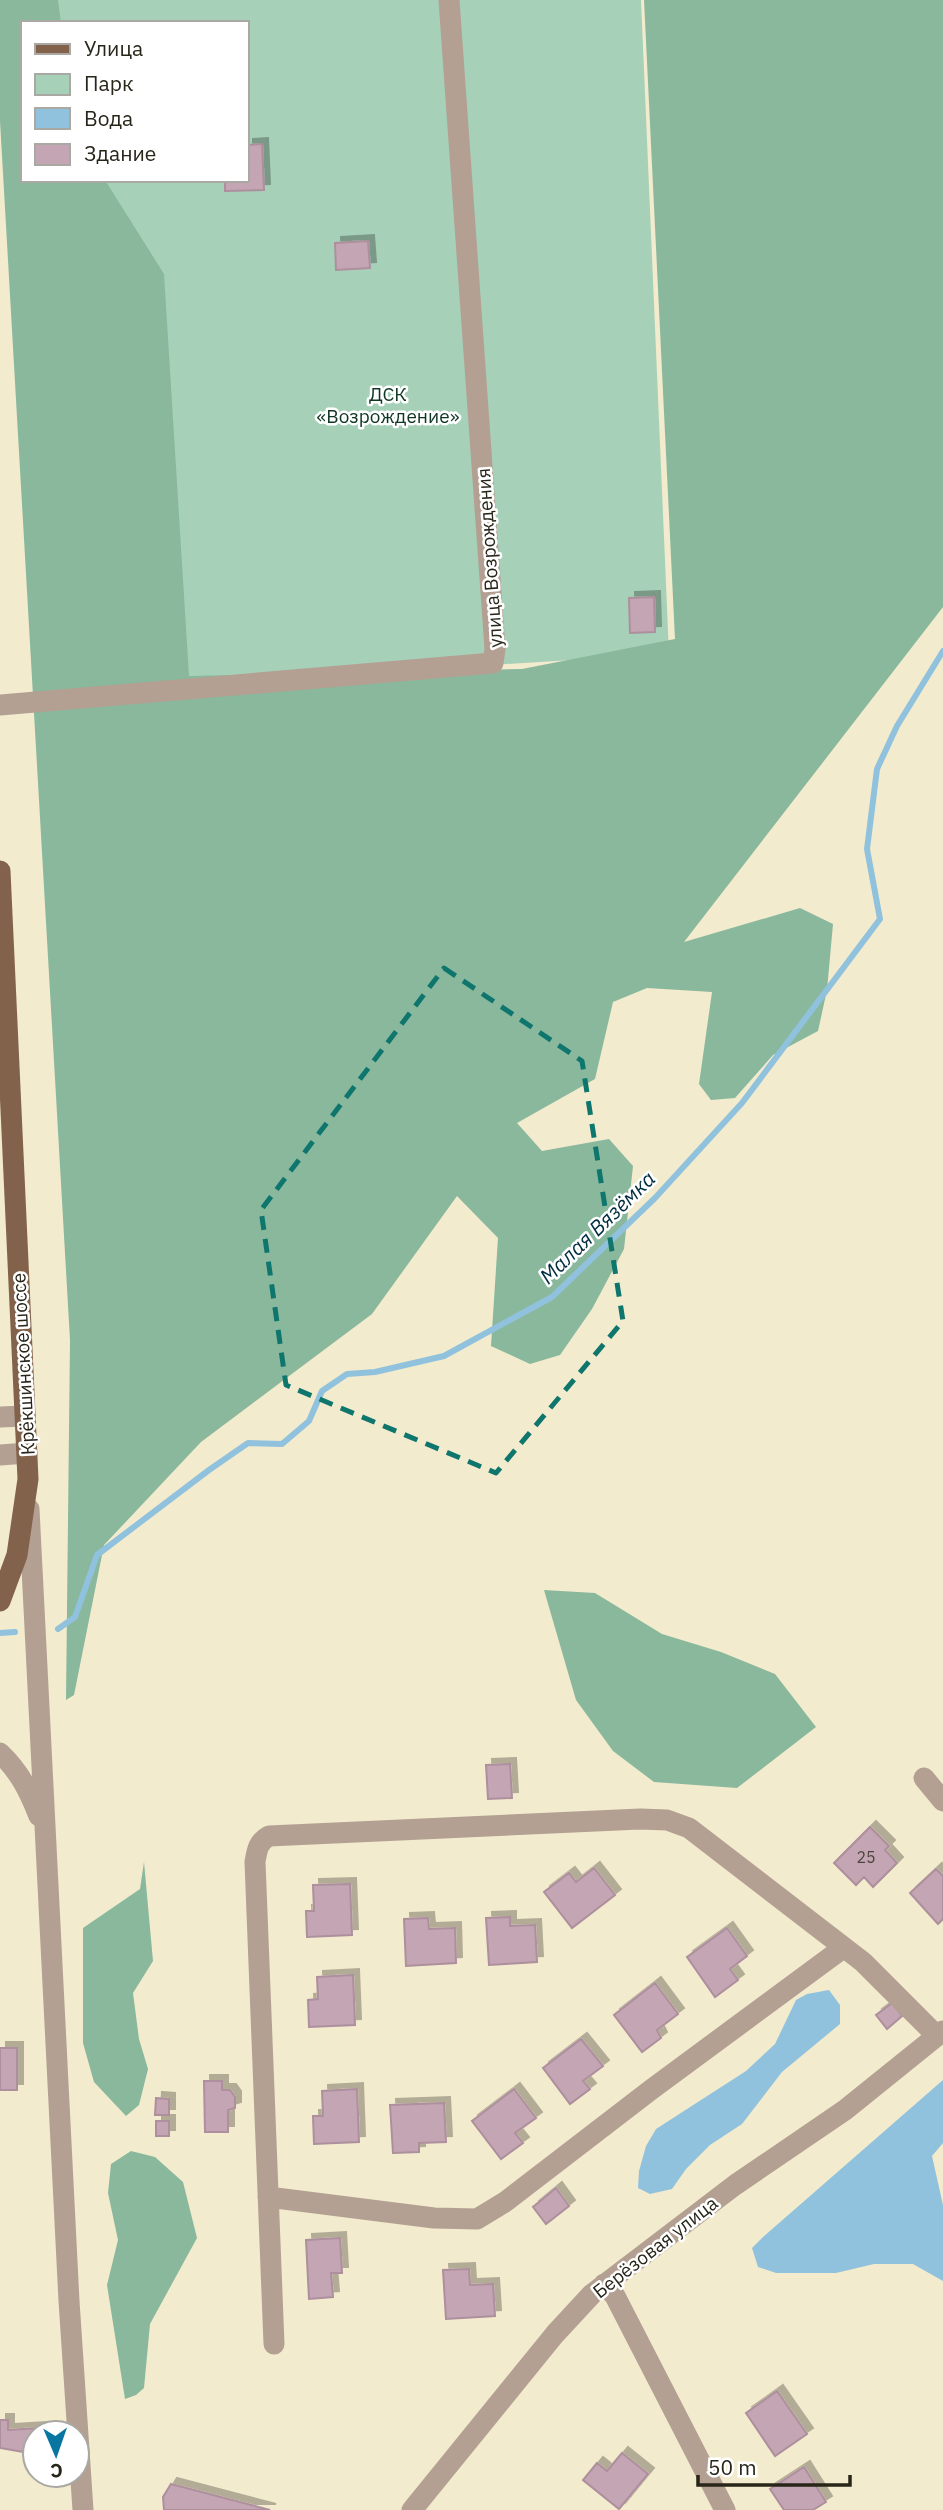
<svg xmlns="http://www.w3.org/2000/svg" width="943" height="2510" viewBox="0 0 943 2510" font-family="'IBM Plex Sans',sans-serif">
<style>
.green{fill:#a7d0b8}
.forest{fill:#89b89d}
.water{fill:#91c2dd}
.lines{fill:none;stroke-linecap:round;stroke-linejoin:round}
.stream{stroke:#91c2dd;stroke-width:6}
.building{fill:#c4a5b3;stroke:#ad8f9d;stroke-width:2;filter:url(#shadow)}
.minor{stroke:#b3a093;stroke-width:21}
.major{stroke:#83624c;stroke-width:21}
.marked{fill:none;stroke:#0f766e;stroke-width:5;stroke-dasharray:14 9;stroke-linejoin:round}
.labels{text-anchor:middle;dominant-baseline:central;stroke-width:5;stroke-linejoin:round;paint-order:stroke}
.number-label{font-size:16px;fill:#4f4540}
.park-label{font-size:19px;fill:#0e3623;stroke:#fff}
.street-label{font-size:19px;fill:#282519;stroke:#fff}
.water-label{font-size:21px;font-style:italic;fill:#012d40;stroke:#fff}
</style>
<defs>
<filter id="shadow"><feDropShadow dx="6" dy="-6" stdDeviation="0" flood-color="#0004"/></filter>
</defs>
<rect width="100%" height="100%" fill="#f3ebcd"/>
<!-- green -->
<path class="green" d="M46 0H641L669 654 103 689 61 180H247V23H48Z"/>
<!-- forest -->
<path class="forest" d="M0 0H58L61 23H23V180H105L164 274 189 676 522 669 675 639 644 0H943V607L684 942 800 908 833 924 827 990 818 1031 773 1055 735 1098 711 1100 699 1084 712 992 647 988 613 1002 595 1079 517 1123 542 1151 609 1139 633 1166 624 1249 592 1309 560 1355 530 1364 491 1346 498 1238 457 1196 372 1314 201 1442 104 1545 74 1695 66 1700 70 1340 0 121Z
M544 1590 595 1593 662 1634 721 1652 775 1674 816 1727 737 1788 654 1782 613 1751 576 1700Z
M144 1862 153 1961 133 1993 139 2039 148 2069 139 2105 126 2116 94 2082 83 2043V1928L140 1889Z
M131 2151 155 2157 183 2182 197 2238 150 2324 144 2388 136 2395 125 2399 107 2285 118 2240 108 2193 111 2164Z"/>
<!-- water -->
<path class="water" d="M829 1990 840 2005V2024L782 2072 742 2124 710 2145 686 2169 672 2189 650 2194 638 2188 639 2171 646 2146 656 2129 746 2071 775 2044 796 2000 807 1994Z
M943 2080V2143L932 2156 943 2205V2281L913 2264H874L836 2273H776L758 2267 752 2248 763 2237Z"/>
<g class="lines">
<!-- stream -->
<path class="stream" d="M58 1629 75 1617 97 1555 209 1470 248 1443 282 1444 309 1421 322 1391 347 1374 375 1372 444 1356 552 1297 655 1198 742 1103 880 919 867 849 877 769 897 726 943 651
M0 1633 15 1632"/>
</g>
<!-- building -->
<path class="building" d="M262 144 264 190 225 191V181L194 182V180H247V145Z
M368 241 370 268 336 270 335 243Z
M654 597 655 632 630 633 629 598Z
M510 1764 512 1798 488 1799 486 1765Z
M870 1827 889 1846 885 1850 897 1863 873 1887 864 1877 856 1885 834 1863Z
M594 1868 615 1895 572 1928 544 1892 569 1873 576 1882Z
M936 1869 943 1876V1919L938 1924 910 1893Z
M350 1884 352 1935 307 1937 306 1911H314L313 1885Z
M510 1917V1926L535 1925 537 1962 489 1965 486 1918Z
M428 1918 429 1929 455 1928 456 1963 406 1966 404 1919Z
M727 1928 747 1956 730 1969 738 1980 715 1997 687 1957Z
M353 1975 355 2025 309 2027 308 2000 318 1999 317 1977Z
M655 1983 678 2014 657 2030 661 2038 642 2052 614 2015Z
M892 2003 902 2016 887 2029 876 2015Z
M581 2039 603 2066 583 2081 590 2089 570 2104 543 2068Z
M0 2048H17V2090H0Z
M204 2081H222V2090H230L235 2097V2108L228 2110V2132H205Z
M357 2089 359 2142 314 2144 313 2116H323L322 2091Z
M514 2089 536 2118 515 2133 523 2143 501 2159 472 2121Z
M156 2098 169 2099V2115H155Z
M444 2103 446 2142 419 2143V2152L393 2153 390 2105Z
M156 2121H169V2136H156Z
M556 2188 569 2206 546 2224 533 2207Z
M340 2238 342 2273H331L333 2297 309 2299 306 2240Z
M469 2269 470 2285 493 2284 495 2316 446 2319 443 2270Z
M777 2391 807 2434 775 2456 746 2413Z
M0 2420H8V2430L40 2428 41 2433H35V2454L0 2448Z
M622 2453 648 2474 619 2509 583 2480 597 2463 607 2471Z
M804 2467 826 2502 813 2510H784L770 2489Z
M171 2484 270 2510H164L163 2497Z"/>
<g class="lines">
<!-- minor -->
<path class="minor" d="M0 705 493 663 495 649 449 0
M0 1417 25 1416
M0 1455 27 1453
M29 1509 69 2301 83 2510
M0 1753C20 1772 29 1791 39 1816
M924 1778 943 1801
M268 2197 434 2218 477 2219 505 2202 652 2089 843 1948
M604 2284 615 2296 725 2510
M274 2344 255 1862C257 1850 258 1842 269 1836L640 1819 667 1820 689 1828 863 1962 937 2036
M412 2510 555 2334 592 2294 735 2185 845 2110 943 2031"/>
<!-- major -->
<path class="major" d="M0 871 28 1479 17 1555 0 1601"/>
</g>
<!-- marked area -->
<path class="marked" d="M444 968 582 1061 623 1321 496 1473 286 1385 261 1210Z"/>
<g class="labels">
<!-- number labels -->
<g class="number-label">
<text x="866" y="1857">25</text>
</g>
<!-- park labels -->
<g class="park-label">
<text x="388" y="394">ДСК<tspan x="388" dy="22">«Возрождение»</tspan></text>
</g>
<!-- street labels -->
<g class="street-label">
<text transform="translate(489 558) rotate(-94)">улица Возрождения</text>
<text transform="translate(23 1364) rotate(-93)">Крёкшинское шоссе</text>
<text transform="translate(655 2247) rotate(-38)">Берёзовая улица</text>
</g>
<!-- water labels -->
<g class="water-label">
<text transform="translate(597 1227) rotate(-44)">Малая Вязёмка</text>
</g>
</g>
<!-- legend -->
<rect x="21" y="21" width="228" height="161" fill="#ffffff" stroke="#a9a8a3" stroke-width="2"/>
<rect x="35" y="44" width="35" height="10" fill="#83624c" stroke="#a9a8a3" stroke-width="2"/>
<text x="84" y="56" font-size="21" fill="#282519">Улица</text>
<rect x="35" y="74" width="35" height="21" fill="#a7d0b8" stroke="#a9a8a3" stroke-width="2"/>
<text x="84" y="91" font-size="21" fill="#282519">Парк</text>
<rect x="35" y="108" width="35" height="21" fill="#91c2dd" stroke="#a9a8a3" stroke-width="2"/>
<text x="84" y="126" font-size="21" fill="#282519">Вода</text>
<rect x="35" y="144" width="35" height="21" fill="#c4a5b3" stroke="#a9a8a3" stroke-width="2"/>
<text x="84" y="161" font-size="21" fill="#282519">Здание</text>
<!-- north arrow -->
<g transform="translate(56 2454) rotate(178)"><circle r="33" fill="#ffffff" stroke="#a9a8a3" stroke-width="2"/>
<path d="M0-5L12 26L0 18L-12 26Z" fill="#0976a1"/>
<text y="-10" font-size="19" font-weight="bold" text-anchor="middle" fill="#282519">С</text>
</g>
<!-- scale -->
<path d="M698 2475v10h152v-10" fill="none" stroke="#282519" stroke-width="3.5"/>
<text x="708" y="2475" font-size="21" fill="#282519" stroke="#ffffff" stroke-width="5" paint-order="stroke">50 m</text>
</svg>
